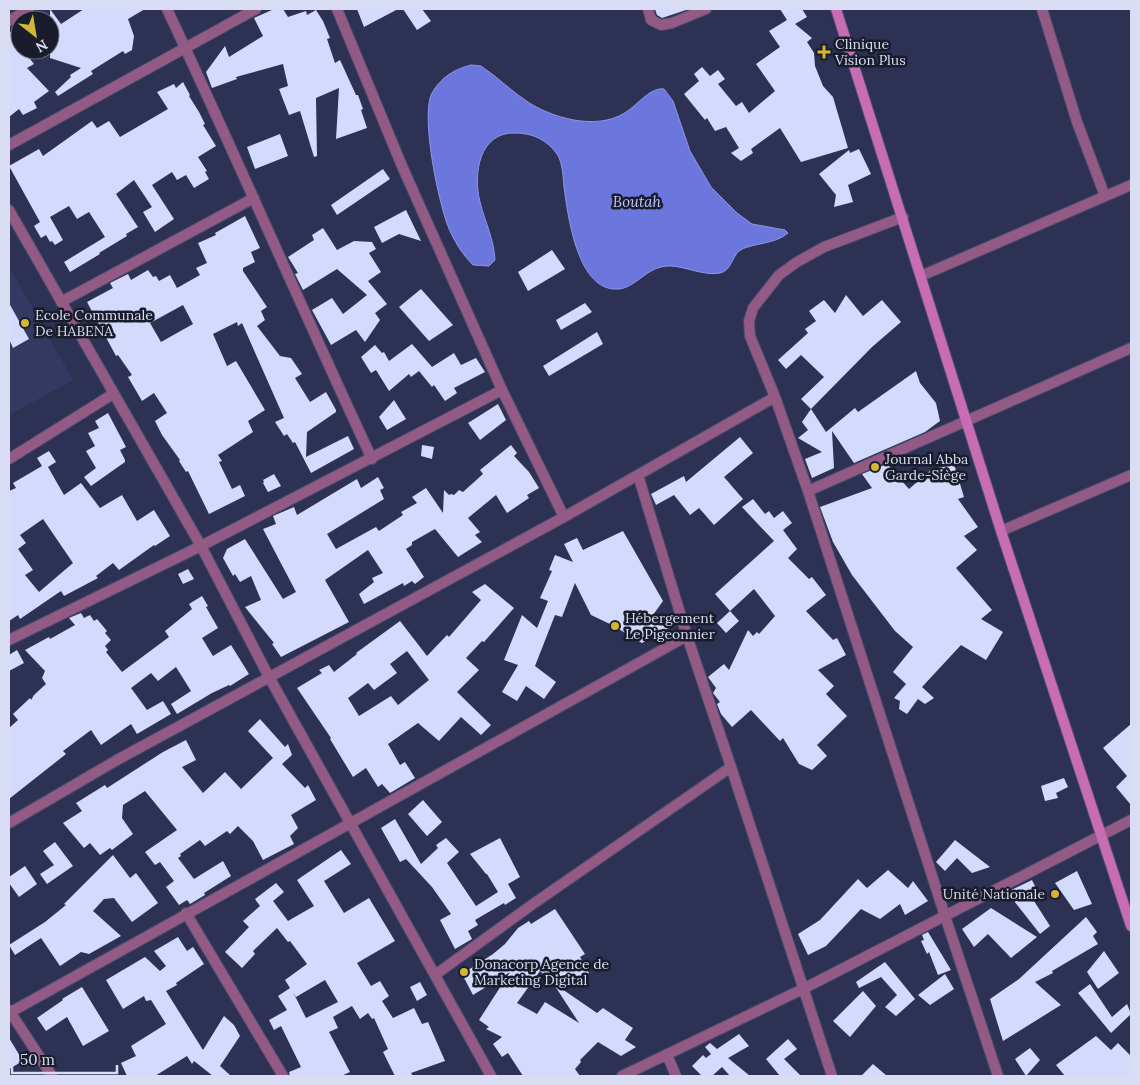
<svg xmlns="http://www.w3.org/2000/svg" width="1140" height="1085" viewBox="0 0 1140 1085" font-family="Lora,serif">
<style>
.built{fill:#343962}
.water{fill:#6c77dd;stroke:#8d96e4}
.building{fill:#d3dafc;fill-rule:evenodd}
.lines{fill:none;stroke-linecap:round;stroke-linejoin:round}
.street-casing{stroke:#494d6d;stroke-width:12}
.secondary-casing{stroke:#494d6d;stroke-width:12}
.street{stroke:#945a86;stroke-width:10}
.secondary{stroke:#c86cb3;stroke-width:10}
.poi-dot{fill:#d2b635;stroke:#191c2b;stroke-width:2}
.labels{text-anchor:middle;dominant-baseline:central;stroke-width:5;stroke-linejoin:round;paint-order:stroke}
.poi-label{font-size:14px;fill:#d9ddf3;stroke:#191c2b;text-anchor:start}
.water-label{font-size:15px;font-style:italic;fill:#bec8fc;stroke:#191c2b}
</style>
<rect width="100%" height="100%" fill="#2d3254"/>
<!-- built -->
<path class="built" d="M9 266 73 380 9 415Z"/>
<!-- water -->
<path class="water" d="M471 65 481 66C499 78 513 93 531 104 558 120 602 131 629 110 639 103 651 87 664 89L673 101 690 151 711 187 737 213 752 224 785 230 788 233C775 245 749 243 739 251 732 257 731 271 720 273 704 276 687 267 671 266 645 265 636 291 614 289 577 287 568 216 564 187 563 178 563 163 557 154 547 140 533 133 515 133 479 132 473 174 480 202 485 222 494 239 495 260L489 266 473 265C463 255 456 244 450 231 439 207 420 115 432 93 441 77 455 69 471 65Z"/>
<!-- building -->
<path class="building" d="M50 9 61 24 84 9H145L128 19 134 36 132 50 125 54 123 51 91 71 93 74 58 96 55 92 71 77 70 75 81 68 50 58Z
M274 9H283L288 17 306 11 307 15 316 10 323 21 330 38 327 39 335 63 340 60 356 95H358L363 109 361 110 367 128 336 139 339 88 316 98 317 156 314 157 300 111 289 115 279 89 288 86 283 64 236 77 237 79 212 88 206 72 225 46 229 57 263 36 254 18Z
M357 9H398L364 27Z
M403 9H422L431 21 417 30Z
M655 9H689L662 18 657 15Z
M780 9H802L807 17 795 24 812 38 807 42 814 53 815 66 823 86 833 97 848 148 801 162 780 128 751 149 753 153 741 161 731 153 739 148 726 127 715 131 707 118 705 120 684 94 699 81 694 74 702 67 710 76 718 70 725 79 718 84 736 106 742 102 749 113 775 91 756 64 780 47 769 31 787 20Z
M20 26V50H23L34 64 27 68 49 91 34 102 37 108 23 115 19 109 9 117V33Z
M183 82 190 95 189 96 199 112 205 124 203 125 216 146 198 157 207 171 205 172 209 179 194 188 186 175 177 180 172 172 152 185 174 219 155 232 143 212 152 207 134 180 116 194 138 227 126 234 127 236 99 253 100 254 70 272 64 262 105 237 89 212 77 219 69 206 50 217 63 240 55 245 52 241 50 242 46 235 41 238 34 226 40 222 9 166 39 149 43 156 92 121 97 128 109 121 120 137 168 109 157 92 174 84 176 88Z
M280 134 288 156 255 169 247 147Z
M859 149 871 174 848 185 853 202 834 207 836 195 819 174 849 150 850 153Z
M383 169 390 179 337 215 331 205Z
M406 210 421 241 399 234 382 243 374 227Z
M245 216 260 248 251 252 255 262 243 268V271L267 307 261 311 265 320 257 326 280 356 291 358 302 374 295 378 310 402 326 392 336 410V412L307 432 306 457 348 436 354 449 311 473 295 442 293 443 287 434 284 436 275 422 284 418 242 323 238 326 237 322 213 334 227 366 236 361 265 410 248 421 253 432 218 455 222 461 219 462 232 489 240 485 245 496 209 514 188 471 186 472 179 461 180 460 162 435 155 421 167 413 154 393 142 401 128 377 132 375 118 355 116 356 87 302 113 288 110 283 128 274 131 280 148 270 153 277 156 276 159 281 170 275 177 288 200 275 196 268 207 263 198 243 216 235 215 233ZM183 305 193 324 161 342 150 323Z
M323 228 337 250 354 241 372 242 376 249 369 253 381 272 368 281 387 304 375 313 380 320 365 342 356 330 331 345 312 310 332 298 343 314 367 295 337 269 303 290 295 274 298 273 288 257 314 240 312 235Z
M552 250 565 269 528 291 518 272Z
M421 289 453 325 429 341 399 307Z
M846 295 863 316 882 300 901 322 872 347 811 409 801 399 824 377 801 355 786 369 778 360 808 333 805 329 816 321 809 311 824 300 835 313Z
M9 303 29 339 13 348 9 339Z
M585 303 592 312 561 330 556 320Z
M597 332 603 344 549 376 543 366Z
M412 344 432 367 454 353 461 365 476 358 485 372 454 388 457 393 445 401 434 385 432 387 419 371 411 377 409 374 389 391 376 370 371 373 361 357 375 345 382 353 384 352 389 361Z
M916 371 920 383 936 403 940 421 925 432 854 463 832 431 834 468 812 478 805 459 822 452 798 438 808 430 802 422 811 409 826 432 855 408 858 412Z
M394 400 406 419 387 430 379 417Z
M498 404 506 420 480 440 468 423Z
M108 413 126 447 120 450 125 460V462L91 486 84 477 96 468 86 451 95 446 88 433 99 428 95 421Z
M740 437 753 453 724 477 743 499 714 525 699 508 690 515 674 495 656 505 651 494 684 476 686 482Z
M422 445 434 447 432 459 421 456Z
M511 445 517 453 514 456 529 472 539 488 527 495 529 498 507 513 496 495 468 518 480 532 475 535 482 542 458 557 435 529 412 542V545L406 549 424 577 415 584 412 581 404 586 403 583 364 604 359 594 374 582 372 578 383 573 368 550 325 580 349 622 281 657 272 644 274 643 245 607 261 600 251 576 240 582 235 574 233 576 223 558 227 549 245 539 283 599 296 592 263 529 276 524 273 516 294 507 297 515 357 479 361 488 378 477 384 488 380 490 384 499 327 534 336 549 376 527 379 531 403 515 401 512 417 503 412 497 426 488 443 513 444 490 449 495 451 494 454 495 459 490 463 492 483 474 480 470Z
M49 451 56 462 48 467 64 495 81 483 100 508 122 495 137 521 154 510 170 536 155 546 154 545 119 570 113 563 96 576 98 578 64 596 61 591 20 619 18 615 9 621V491L16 488 13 483 42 466 37 458ZM43 519 73 563 39 592 25 575 33 570 18 549 26 543 20 535Z
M887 464 909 489 931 470 954 464 964 497 958 499 978 527 964 536 977 550 956 568 992 610 981 619 1003 632 986 660 961 645 922 687 934 698 925 704 918 699 907 714 899 709 900 701 894 698 906 684 893 672 913 647 895 631 852 575 833 542 820 507 872 488 862 474Z
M274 474 281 486 268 492 263 483 264 482 263 480Z
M753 499 765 514 769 511 774 518 783 511 792 523 783 530 797 549 788 558 809 579 812 577 826 595 806 611 833 640 837 638 846 655 818 670 834 686 826 694 847 716 817 745 827 756 812 770 799 764 783 738 780 741 751 710 732 727 721 714 717 704 720 702 713 693 716 688 708 677 724 664 729 670 748 630 753 636 757 632 759 634 775 616 754 589 730 611 715 594 774 541 742 507Z
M623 531 663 601 653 615 669 628 642 643 612 625 591 615 575 583 562 617 555 615 535 666 556 682 544 699 526 686 517 701 502 692 518 665 504 660 522 615 537 628 548 601 540 598 552 571 549 570 555 555 573 562 564 544 577 538 583 550Z
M188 569 194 579 183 584 178 574Z
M485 584 514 608 484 642 482 641 466 658 479 670 457 692 491 725 481 735 461 717 439 741 418 723 388 744 400 765 405 762 415 778 390 793 382 784 378 787 366 768 353 777 330 739 331 738 297 688 322 673 319 670 329 665 334 672 357 654 356 653 400 621 427 656 447 635 449 637 481 600 472 592ZM407 651 429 680 398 705 391 696 359 716 348 698 368 683 374 690 397 673 390 664Z
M202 596 208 606 206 607 218 628 202 638 213 656 231 645 249 674 230 686 229 685 212 693 177 714 171 704 191 691 176 667 158 681 151 673 131 688 147 710 163 701 171 714 137 734 131 724 101 745 91 730 63 751 66 754 9 799V728L18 720 13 714 30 698 31 700 34 695 46 684 42 678 45 671 25 650 49 637 50 639 75 625 69 618 81 613 84 618 90 615 94 621 97 619 107 631 105 633 111 640 105 646 108 650 106 652 122 672 169 637 165 631 192 609 189 604Z
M730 611 739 621 726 633 717 623Z
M17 650 24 663 9 671V655Z
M260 719 285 747 288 744 292 755 282 764 305 788 308 785 316 800 291 815 298 828 290 836 294 844 263 860 253 841 238 826 230 834 227 831 205 846 200 840 180 854 181 856 178 858 194 879 223 861 231 876 204 893 205 895 190 904 187 900 179 905 166 887 174 881 160 862 155 865 145 852 177 830 145 791 123 805 122 818 133 834 112 850 110 848 100 855 90 843 84 848 63 823 82 811 76 803 105 785 107 788 163 752 186 740 196 760 182 767 203 793 225 772 241 789 273 758 248 731Z
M1131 724V805L1116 787 1127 776 1103 748Z
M1064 778 1068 787 1056 793 1058 798 1045 801 1041 786Z
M423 800 442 822 427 836 408 814Z
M395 819 421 864 438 848 436 845 446 838 459 852 447 863 476 906 498 892 487 874H486L470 854 500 838 520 877 508 884 516 898 505 905 504 903 475 920 478 925 468 931 472 939 455 949 440 920 451 914 432 887 406 859 400 862 381 828Z
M955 840 990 867 972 873 957 858 945 871 936 862Z
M55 842 73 866 47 884 40 874 54 865 43 851Z
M341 850 351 864 324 881 344 913 369 898 395 941 357 963 371 986 380 981 389 996 382 1001 393 1018 414 1008 422 1024 428 1022 445 1061 411 1073 413 1076H395L383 1052 388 1049 374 1018 372 1019 368 1013 360 1019 352 1006 333 1017 338 1028 329 1032 350 1072 341 1076H290L289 1072 301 1067 281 1026 274 1030 269 1020 287 1010 278 996 290 988 285 980 307 964 290 941 288 942 277 928 253 951 255 954 242 968 225 952 249 927 243 921 260 906 255 899 276 883 284 892 273 901 288 921 314 906 297 880ZM325 980 338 1002 306 1018 293 992 296 997Z
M113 855 130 878 136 873 158 903 132 922 114 898 104 899 93 911 121 936 89 954 81 952 60 966 41 938 15 955 9 945 45 922 66 905 64 904Z
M25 866 37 884 19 897 9 883V877Z
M888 870 908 888 913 881 928 901 905 915 900 904 880 919 861 909 826 946 808 955 798 934 820 920 858 879 867 888Z
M1077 871 1092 904 1074 910 1055 883Z
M1032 880 1039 894 1034 901 1050 926 1040 934 1007 892Z
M991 908 1037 937 1011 958 988 934 974 947 962 929Z
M555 909 585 954 580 957 589 973 562 989 597 1013 603 1008 633 1028 625 1040 636 1047 621 1056 598 1042 580 1060 581 1062 575 1069 580 1076H523L508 1053 502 1057 493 1044 502 1037 486 1029 489 1027 479 1020 510 972 473 995 462 974 493 954 505 944 518 928 529 921 531 924ZM540 971 553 983 579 1023 545 1002 537 1014 517 1003Z
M1086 917 1097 932 1093 936 1098 944 1052 971 1053 973 1035 982 1061 1005 1003 1041 990 999 1019 979Z
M928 932 942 955 951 970 938 975 929 952 927 954 921 941 924 940 922 935Z
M178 937 187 951 193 947 204 964 176 983 177 985 166 991 203 1050 224 1016 234 1025 240 1036 220 1066 231 1076H213L194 1061 192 1064 187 1056 155 1076H127L121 1063 136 1056 131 1046 166 1024 151 1000 146 1001 144 996 123 1009 106 980 145 957 160 971 166 966 154 951Z
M1104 951 1119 973 1098 989 1087 972Z
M885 962 915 999 896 1016 885 1007 897 995 881 977 859 988 856 982Z
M945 974 954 989 930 1005 918 995Z
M420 982 427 995 417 1001 410 987Z
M1090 984 1112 1017 1127 1004 1131 1014 1111 1033 1078 993Z
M82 987 109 1031 83 1046 67 1017 46 1031 37 1018 63 1000 62 999Z
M863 991 876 1006 850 1037 833 1021Z
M739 1034 749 1046 728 1058 750 1076H730L722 1067 712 1076H702L692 1066 703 1055 706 1058 711 1054 705 1047 710 1043 717 1049Z
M1096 1036 1111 1050 1118 1043 1131 1056V1076H1065L1056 1065Z
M9 1038 23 1061 9 1069Z
M788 1039 797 1049 784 1059 801 1076H780L766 1059Z
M1030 1048 1040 1060 1026 1076 1015 1059Z
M873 1064 887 1076H861Z"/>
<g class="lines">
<defs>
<path id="street" d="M167 9C237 158 302 309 372 459
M337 9 402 166 502 390
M648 9 651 20 661 25 672 23 706 9
M1042 9 1077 122 1105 196
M9 21 29 9
M9 145 256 9
M9 210 201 546 269 677 491 1076
M903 217 824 247 797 262 779 275 753 308 749 321 750 336 775 397 808 491 945 916 998 1076
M921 276 1131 185
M61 302 254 198
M9 459 113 394
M638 475 687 636 731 767 832 1076
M808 491 1131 348
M1001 531 1131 475
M9 640 201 546 502 390 564 517
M9 823 117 760 564 517 775 397
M186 913 283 1076
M435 975 533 904 731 767
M9 1010 52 1076
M9 1013 687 636
M667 1055 676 1076
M622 1076 803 989 1131 820"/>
<path id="secondary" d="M836 9 1001 531 1131 926"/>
</defs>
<!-- street casing -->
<use href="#street" class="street-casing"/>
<!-- secondary casing -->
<use href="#secondary" class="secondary-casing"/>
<!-- street -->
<use href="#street" class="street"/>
<!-- secondary -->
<use href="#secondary" class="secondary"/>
</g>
<!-- markers -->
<g class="poi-dot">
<path d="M821.5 44.5h5v5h5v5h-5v5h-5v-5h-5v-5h5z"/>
<circle cx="25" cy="323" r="5"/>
<circle cx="875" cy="467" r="5"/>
<circle cx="615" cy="626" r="5"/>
<circle cx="1055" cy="894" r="5"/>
<circle cx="464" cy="972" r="5"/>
</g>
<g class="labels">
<!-- poi labels -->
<g class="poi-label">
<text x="835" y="44">Clinique<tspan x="835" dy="16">Vision Plus</tspan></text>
<text x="35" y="315">Ecole Communale<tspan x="35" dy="16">De HABENA</tspan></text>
<text x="885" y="459">Journal Abba<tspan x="885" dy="16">Garde-Siège</tspan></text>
<text x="625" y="618">Hébergement<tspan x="625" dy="16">Le Pigeonnier</tspan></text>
<text x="1045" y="894" text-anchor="end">Unité Nationale</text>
<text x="474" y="964">Donacorp Agence de<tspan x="474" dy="16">Marketing Digital</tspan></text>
</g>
<!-- water labels -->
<g class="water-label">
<text x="637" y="201">Boutah</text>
</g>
</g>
<!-- border -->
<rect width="1140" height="1085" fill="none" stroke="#d9ddf3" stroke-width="20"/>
<!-- north arrow -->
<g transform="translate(35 35) rotate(149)"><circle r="24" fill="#191c2b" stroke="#66697b"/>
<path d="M0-4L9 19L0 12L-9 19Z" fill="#d2b635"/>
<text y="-8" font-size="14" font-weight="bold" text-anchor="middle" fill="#d9ddf3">N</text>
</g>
<!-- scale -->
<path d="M12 1065v8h105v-8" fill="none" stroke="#d9ddf3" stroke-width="2.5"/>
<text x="20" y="1065" font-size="15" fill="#d9ddf3" stroke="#191c2b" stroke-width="4" paint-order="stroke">50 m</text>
</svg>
